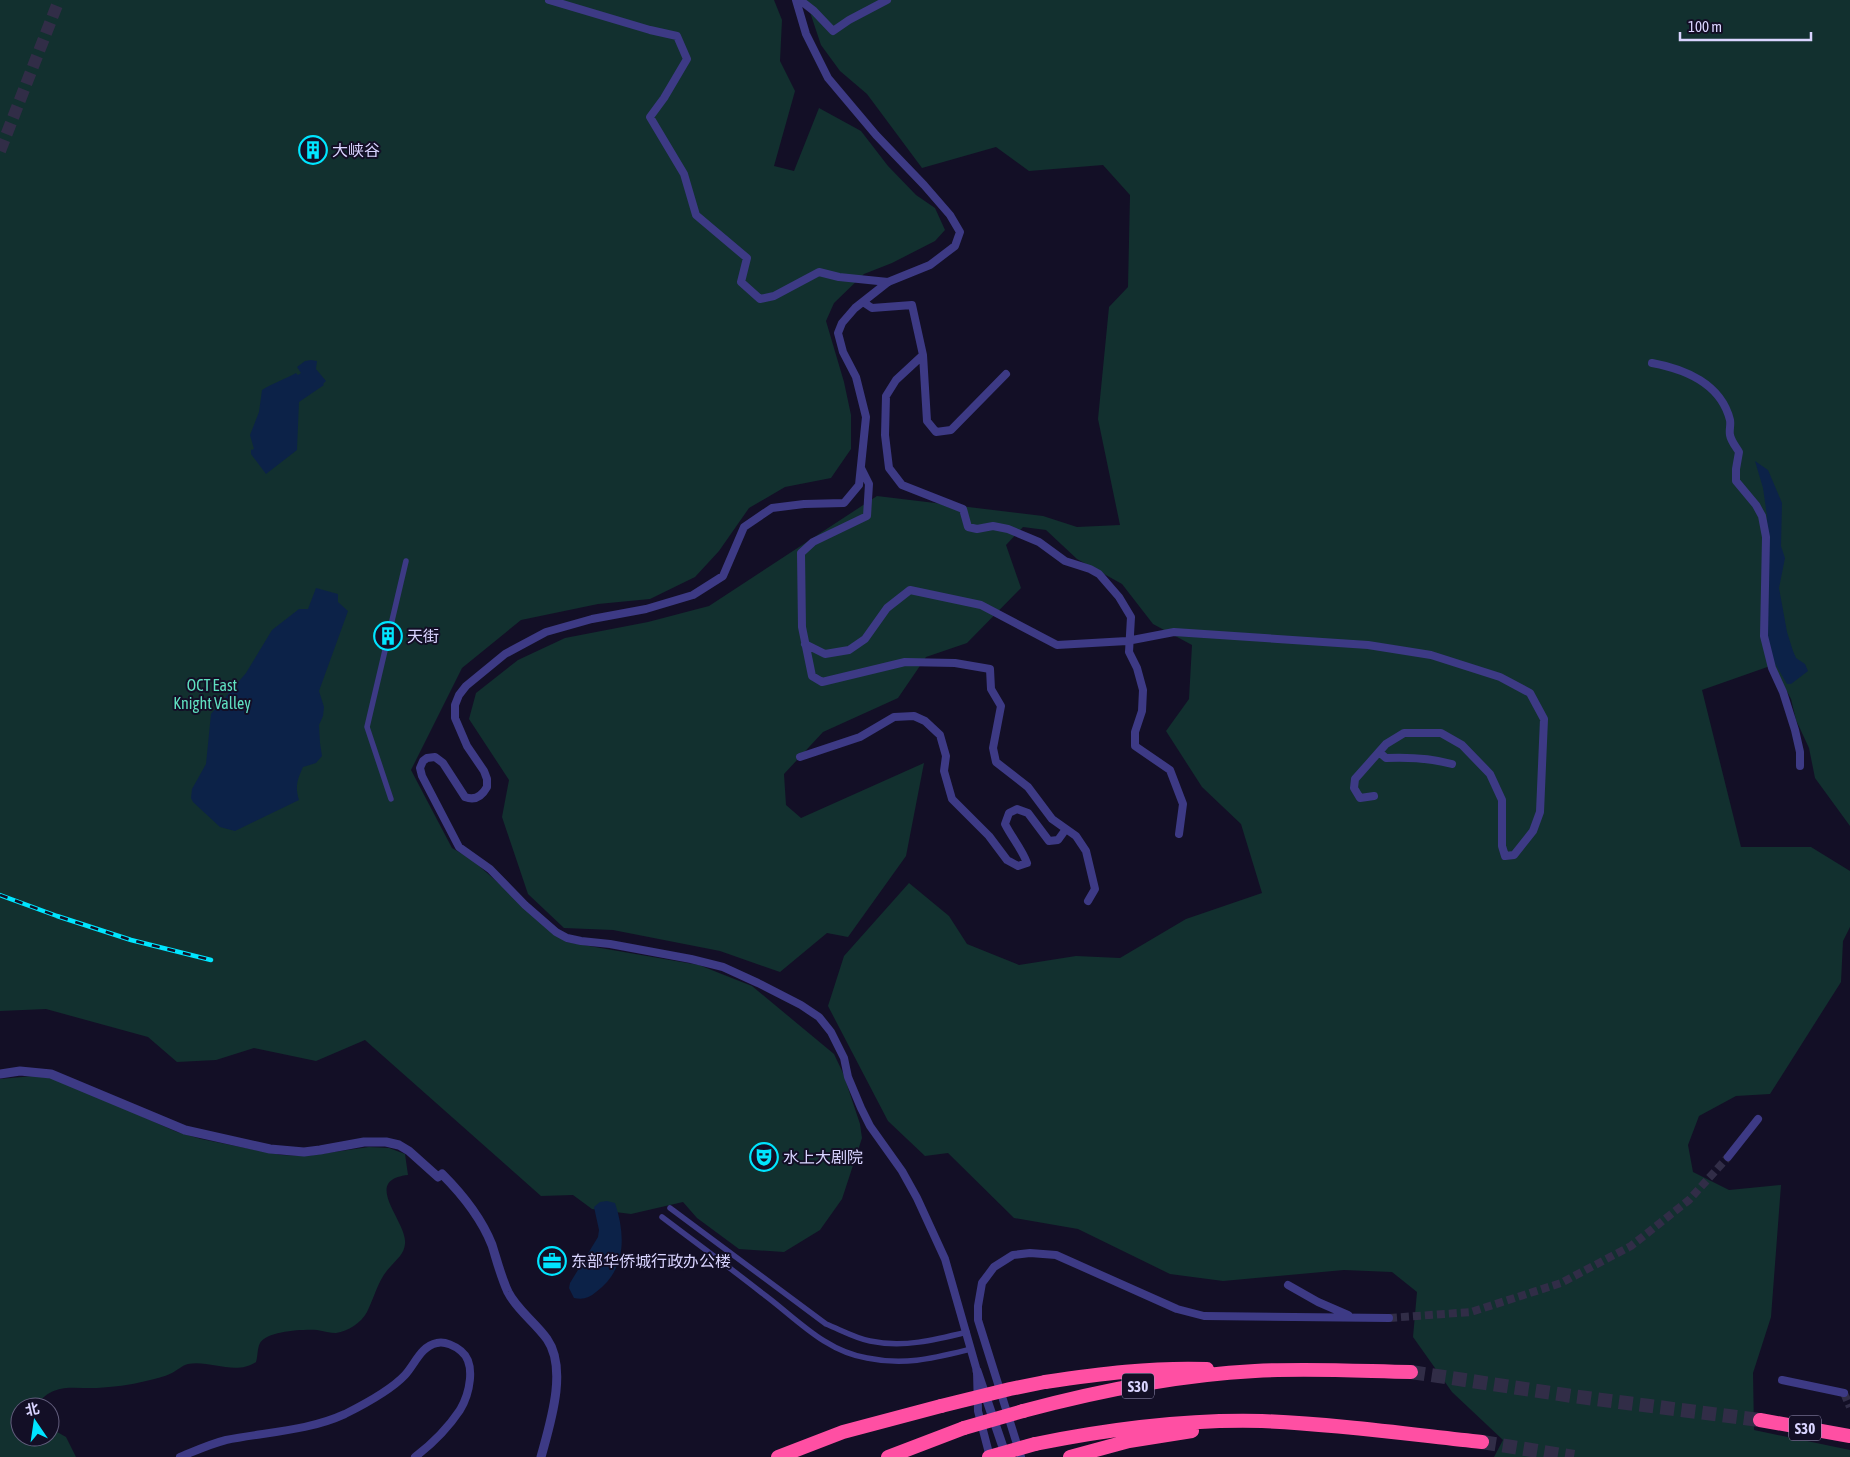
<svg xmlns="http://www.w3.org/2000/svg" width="1850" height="1457" viewBox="0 0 1850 1457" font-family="'Asap Condensed','Noto Sans SC',sans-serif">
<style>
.green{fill:#12302f}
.water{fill:#0c2248}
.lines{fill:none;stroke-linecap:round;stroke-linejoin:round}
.minor-tunnel{stroke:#312d47;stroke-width:8;stroke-dasharray:8 4;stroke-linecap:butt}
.trunk-tunnel{stroke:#312d47;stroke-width:12;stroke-dasharray:12 6;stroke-linecap:butt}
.motorway-tunnel{stroke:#312d47;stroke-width:14;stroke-dasharray:14 7;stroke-linecap:butt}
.pedestrian{stroke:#3d3a85;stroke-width:5.5}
.minor{stroke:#3d3a85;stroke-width:8}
.tertiary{stroke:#3d3a85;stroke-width:9}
.motorway{stroke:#ff4fa3;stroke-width:14}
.rail-casing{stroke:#00e5ff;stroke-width:4.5}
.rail{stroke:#130f26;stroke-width:2.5;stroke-dasharray:8;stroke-linecap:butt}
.motorway-bridge{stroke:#ff4fa3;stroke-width:14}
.labels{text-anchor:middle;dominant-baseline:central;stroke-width:4;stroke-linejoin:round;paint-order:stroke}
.shield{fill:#130f26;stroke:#9e99be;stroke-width:1}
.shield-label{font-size:15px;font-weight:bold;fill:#d9d4ff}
.poi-label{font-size:16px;fill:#d9d4ff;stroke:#130f26;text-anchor:start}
.park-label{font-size:16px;fill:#5fe0c0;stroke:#130f26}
</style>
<rect width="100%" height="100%" fill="#130f26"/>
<!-- green -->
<path class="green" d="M0 0H774L782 20 780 61 795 91 774 166 794 171 819 108 861 131 888 166 916 195 935 208 945 230 935 241 892 263 864 274 834 303 826 321 844 382 851 415V449L831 478 785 487 749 508 719 551 695 577 650 599 598 604 521 620 462 668 411 770 452 848 471 859 566 942 699 965 752 986 834 1054 843 1073 860 1124 862 1138 842 1199 820 1230 784 1252 739 1249 697 1218 683 1202 631 1214 592 1209 573 1195 541 1196 365 1040 316 1061 254 1048 216 1060 177 1062 148 1037 46 1009 0 1011Z
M806 0H1850V826L1815 778 1809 748 1796 720 1791 699 1773 665 1702 690 1741 847H1811L1850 871V927L1843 941 1841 982 1770 1094 1736 1096 1699 1116 1688 1145 1693 1172 1729 1190 1781 1185 1771 1317 1753 1373 1754 1430 1850 1450V1457H1494L1503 1440 1452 1392 1413 1337 1417 1292 1392 1272 1344 1270 1223 1281 1170 1274 1078 1229 1014 1218 948 1153 925 1156 888 1121 828 1006 844 956 909 883 949 916 967 944 1019 965 1076 956 1120 958 1186 919 1262 893 1241 824 1202 787 1166 731 1189 699 1192 645 1153 624 1122 584 1077 559 1046 530 1023 527 1006 545 1021 588 967 643 926 657 898 698 823 732 784 774 786 805 801 818 924 763 906 856 848 937 827 933 780 972 720 951 613 930 564 928 528 894 502 817 509 780 469 719 476 693 518 660 565 638 648 622 709 606 877 496 1043 516 1077 527 1120 525 1098 419 1109 307 1128 287 1130 195 1103 165 1029 171 996 147 922 168 867 94 840 71 821 45Z
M33 1076 51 1078 71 1085 177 1132 201 1139 281 1155 306 1156 369 1147 389 1148 405 1154 408 1175C360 1180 408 1222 405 1244 404 1254 397 1259 391 1266 378 1279 375 1296 367 1312 361 1323 348 1331 336 1333 330 1333 324 1331 317 1330 304 1329 267 1331 260 1343 257 1349 258 1356 256 1362 235 1376 211 1360 188 1364 181 1366 178 1370 172 1373 164 1377 154 1379 146 1381 130 1385 113 1387 97 1388 74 1389 53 1382 37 1405V1407H20V1437H50V1428L66 1437 76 1457H0V1079Z"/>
<!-- water -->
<path class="water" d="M311 360 317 361 316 369 326 381 323 384 324 385 299 402 297 450 266 474 251 454V450L254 449 250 435 259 412 262 390C273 383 285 379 296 373L298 375 301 373 297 367 305 361Z
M1755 461 1768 470 1782 503 1781 546 1785 558 1779 588 1787 632 1793 651 1796 658 1805 664 1808 671 1791 684H1787L1773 660 1767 637 1769 585 1767 516 1763 488Z
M316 588 338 594V602L348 611 319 691 324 707 323 716 319 725 320 743 322 756 316 763 303 767C297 780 295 787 299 800L235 831 220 827 193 802 191 798 192 789 206 764 211 714 246 673 272 630 299 609H308Z
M607 1201 615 1203C626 1236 626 1270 596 1292 589 1298 583 1300 574 1298L569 1288 570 1283 598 1237 599 1230 594 1207 600 1202Z"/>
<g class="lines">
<!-- minor-tunnel -->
<path class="minor-tunnel" d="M1389 1318 1471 1312 1561 1283 1631 1246 1689 1200 1728 1157
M1844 1393 1850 1407"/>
<!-- trunk-tunnel -->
<path class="trunk-tunnel" d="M0 151 59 0"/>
<!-- motorway-tunnel -->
<path class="motorway-tunnel" d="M1411 1372 1572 1396 1760 1420
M1482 1442 1574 1457"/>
<!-- pedestrian -->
<path class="pedestrian" d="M391 799 367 727 406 561
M670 1208 826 1324C841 1330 855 1338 870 1341 903 1348 935 1340 967 1332
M662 1217C695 1242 729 1267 762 1293 795 1317 824 1351 867 1358 905 1366 934 1358 971 1349"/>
<!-- minor -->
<path class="minor" d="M549 0 650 30 677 36 687 59 664 98 650 117 684 174 696 215 747 258 741 282 760 299 774 296 819 272 839 277 888 282
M796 0 806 34 828 78 876 135 924 185 950 215 960 232 955 246 930 265 888 282 855 308 842 323 838 333 843 352 856 377 866 417 859 485 844 503 804 504 772 508 744 527 723 576 693 595 646 609 592 619 546 632 505 654 466 686 459 695 455 705V718L467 746 484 771 487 779V787C482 796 475 801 465 797L443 763 435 757 427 758 423 761 420 768 422 776 459 847 490 869 525 905 556 932 567 938 581 941 610 944 691 959 723 967 758 983 801 1005 819 1017 831 1032 844 1058 848 1077 861 1108 870 1126 902 1171 917 1198 945 1259 977 1371 978 1411 990 1457
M800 0 814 11 833 31 849 20 887 0
M863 302 872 308 912 305 923 355 896 380 886 396 885 435 889 468 902 485 963 509 968 527 977 529 993 526 1008 529 1039 542 1065 561 1090 569 1099 574 1119 597 1131 617 1129 652 1137 668 1143 690 1142 711 1135 732V746L1170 770 1183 804 1179 834
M923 355 927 421 936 432 951 430 1006 374
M1652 363C1685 369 1721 384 1730 420 1731 425 1729 430 1730 435 1731 441 1736 447 1739 452L1736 469V481L1756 505 1762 516 1766 537 1764 636 1772 668 1783 692 1795 730 1800 752V766
M861 468 869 484 867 516 813 542 801 553 802 627 812 676 822 682 905 662 955 663 990 669 991 689 1001 706 993 748 996 762 1028 787 1052 819 1076 836 1086 851 1095 889 1088 901
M805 644 825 654 849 650 865 639 887 608 910 590 981 605 1057 645 1127 641 1174 632 1368 645 1431 655 1500 677 1530 693 1544 719 1540 812 1533 831 1514 855 1505 856 1502 846V800L1490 774 1462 745 1441 733H1404L1386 744 1355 779 1354 788 1360 798 1374 796
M1379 752 1386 758C1409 757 1430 758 1452 764
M800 757 860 737 894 717 914 716 925 721 940 735 946 756 944 771 952 799 989 836 1007 860 1018 866 1027 863C1022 849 1012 838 1005 824L1009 813 1017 809 1028 813 1049 841 1058 840 1066 829
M1728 1157 1758 1119
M1288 1285 1318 1302 1348 1315
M1782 1380 1844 1393
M180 1457C195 1451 210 1444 226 1440 266 1432 308 1431 345 1414 363 1405 391 1390 405 1375 415 1364 421 1346 437 1343 445 1341 455 1346 461 1351 477 1364 469 1395 460 1410 448 1428 432 1444 415 1457
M1021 1457 978 1320V1306L982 1283 994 1267 1013 1255 1030 1253 1056 1255 1177 1309 1204 1316 1389 1318"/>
<!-- tertiary -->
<path class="tertiary" d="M0 1074 20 1071 51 1074 185 1130 270 1149 304 1152 320 1150 364 1142H386L399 1145 409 1151 438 1177 442 1174C463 1195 481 1217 492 1245 497 1261 501 1277 508 1292 517 1310 535 1322 547 1339 568 1369 550 1424 541 1457
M977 1371 1006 1456"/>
<!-- motorway -->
<path class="motorway" d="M1045 1382C1099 1374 1152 1367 1207 1369
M1023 1411C1098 1391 1177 1375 1255 1371 1307 1368 1359 1371 1411 1372
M1760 1420 1850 1436
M1035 1444C1109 1429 1186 1419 1262 1421 1335 1424 1408 1434 1482 1442
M778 1457 843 1432 941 1406
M888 1457 964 1428
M1070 1457 1129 1441 1192 1431"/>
<defs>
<path id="rail" d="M0 895 57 916 131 940 211 960"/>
</defs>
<!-- rail casing -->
<use href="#rail" class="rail-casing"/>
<!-- rail -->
<use href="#rail" class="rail"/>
<!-- motorway-bridge -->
<path class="motorway-bridge" d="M941 1406 1010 1389 1045 1382
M964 1428 1023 1411
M989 1457 1035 1444"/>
</g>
<!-- icons -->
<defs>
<symbol id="building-ring" viewBox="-11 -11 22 22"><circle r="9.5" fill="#130f26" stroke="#00e5ff" stroke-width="1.5"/><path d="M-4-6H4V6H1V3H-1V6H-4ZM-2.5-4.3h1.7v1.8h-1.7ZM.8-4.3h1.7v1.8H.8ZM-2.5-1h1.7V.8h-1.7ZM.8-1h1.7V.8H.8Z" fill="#00e5ff"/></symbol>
<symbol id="theatre-ring" viewBox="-11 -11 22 22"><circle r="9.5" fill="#130f26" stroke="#00e5ff" stroke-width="1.5"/><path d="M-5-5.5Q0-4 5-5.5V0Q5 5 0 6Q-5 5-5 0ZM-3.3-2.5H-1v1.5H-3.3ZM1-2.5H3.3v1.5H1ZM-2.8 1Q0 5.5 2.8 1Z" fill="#00e5ff"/></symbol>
<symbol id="office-ring" viewBox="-11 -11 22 22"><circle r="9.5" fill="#130f26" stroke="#00e5ff" stroke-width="1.5"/><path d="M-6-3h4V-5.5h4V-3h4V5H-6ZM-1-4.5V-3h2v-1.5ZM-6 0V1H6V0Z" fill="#00e5ff"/></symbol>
</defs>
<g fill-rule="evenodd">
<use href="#building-ring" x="297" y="134" width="32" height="32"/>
<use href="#building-ring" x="372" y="620" width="32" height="32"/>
<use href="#theatre-ring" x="748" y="1141" width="32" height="32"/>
<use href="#office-ring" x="536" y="1245" width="32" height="32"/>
</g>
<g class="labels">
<!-- shield labels -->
<g class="shield">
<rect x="1122" y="1373.5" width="32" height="25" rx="4"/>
<rect x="1789" y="1415.5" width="32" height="25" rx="4"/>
</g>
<g class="shield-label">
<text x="1138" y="1386">S30</text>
<text x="1805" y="1428">S30</text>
</g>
<!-- poi labels -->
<g class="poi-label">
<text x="332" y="150">大峡谷</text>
<text x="407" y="636">天街</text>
<text x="783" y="1157">水上大剧院</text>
<text x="571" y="1261">东部华侨城行政办公楼</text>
</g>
<!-- park labels -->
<g class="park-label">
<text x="212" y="685">OCT East<tspan x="212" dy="18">Knight Valley</tspan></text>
</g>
</g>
<!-- north arrow -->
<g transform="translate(35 1422) rotate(347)"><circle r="24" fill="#130f26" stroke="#625e7d"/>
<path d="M0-4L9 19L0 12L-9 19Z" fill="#00e5ff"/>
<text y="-8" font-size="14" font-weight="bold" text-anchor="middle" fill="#d9d4ff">北</text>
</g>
<!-- scale -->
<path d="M1680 32v8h131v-8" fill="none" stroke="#d9d4ff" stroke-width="2.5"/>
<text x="1688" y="32" font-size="15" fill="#d9d4ff" stroke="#130f26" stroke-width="4" paint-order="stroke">100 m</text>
</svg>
